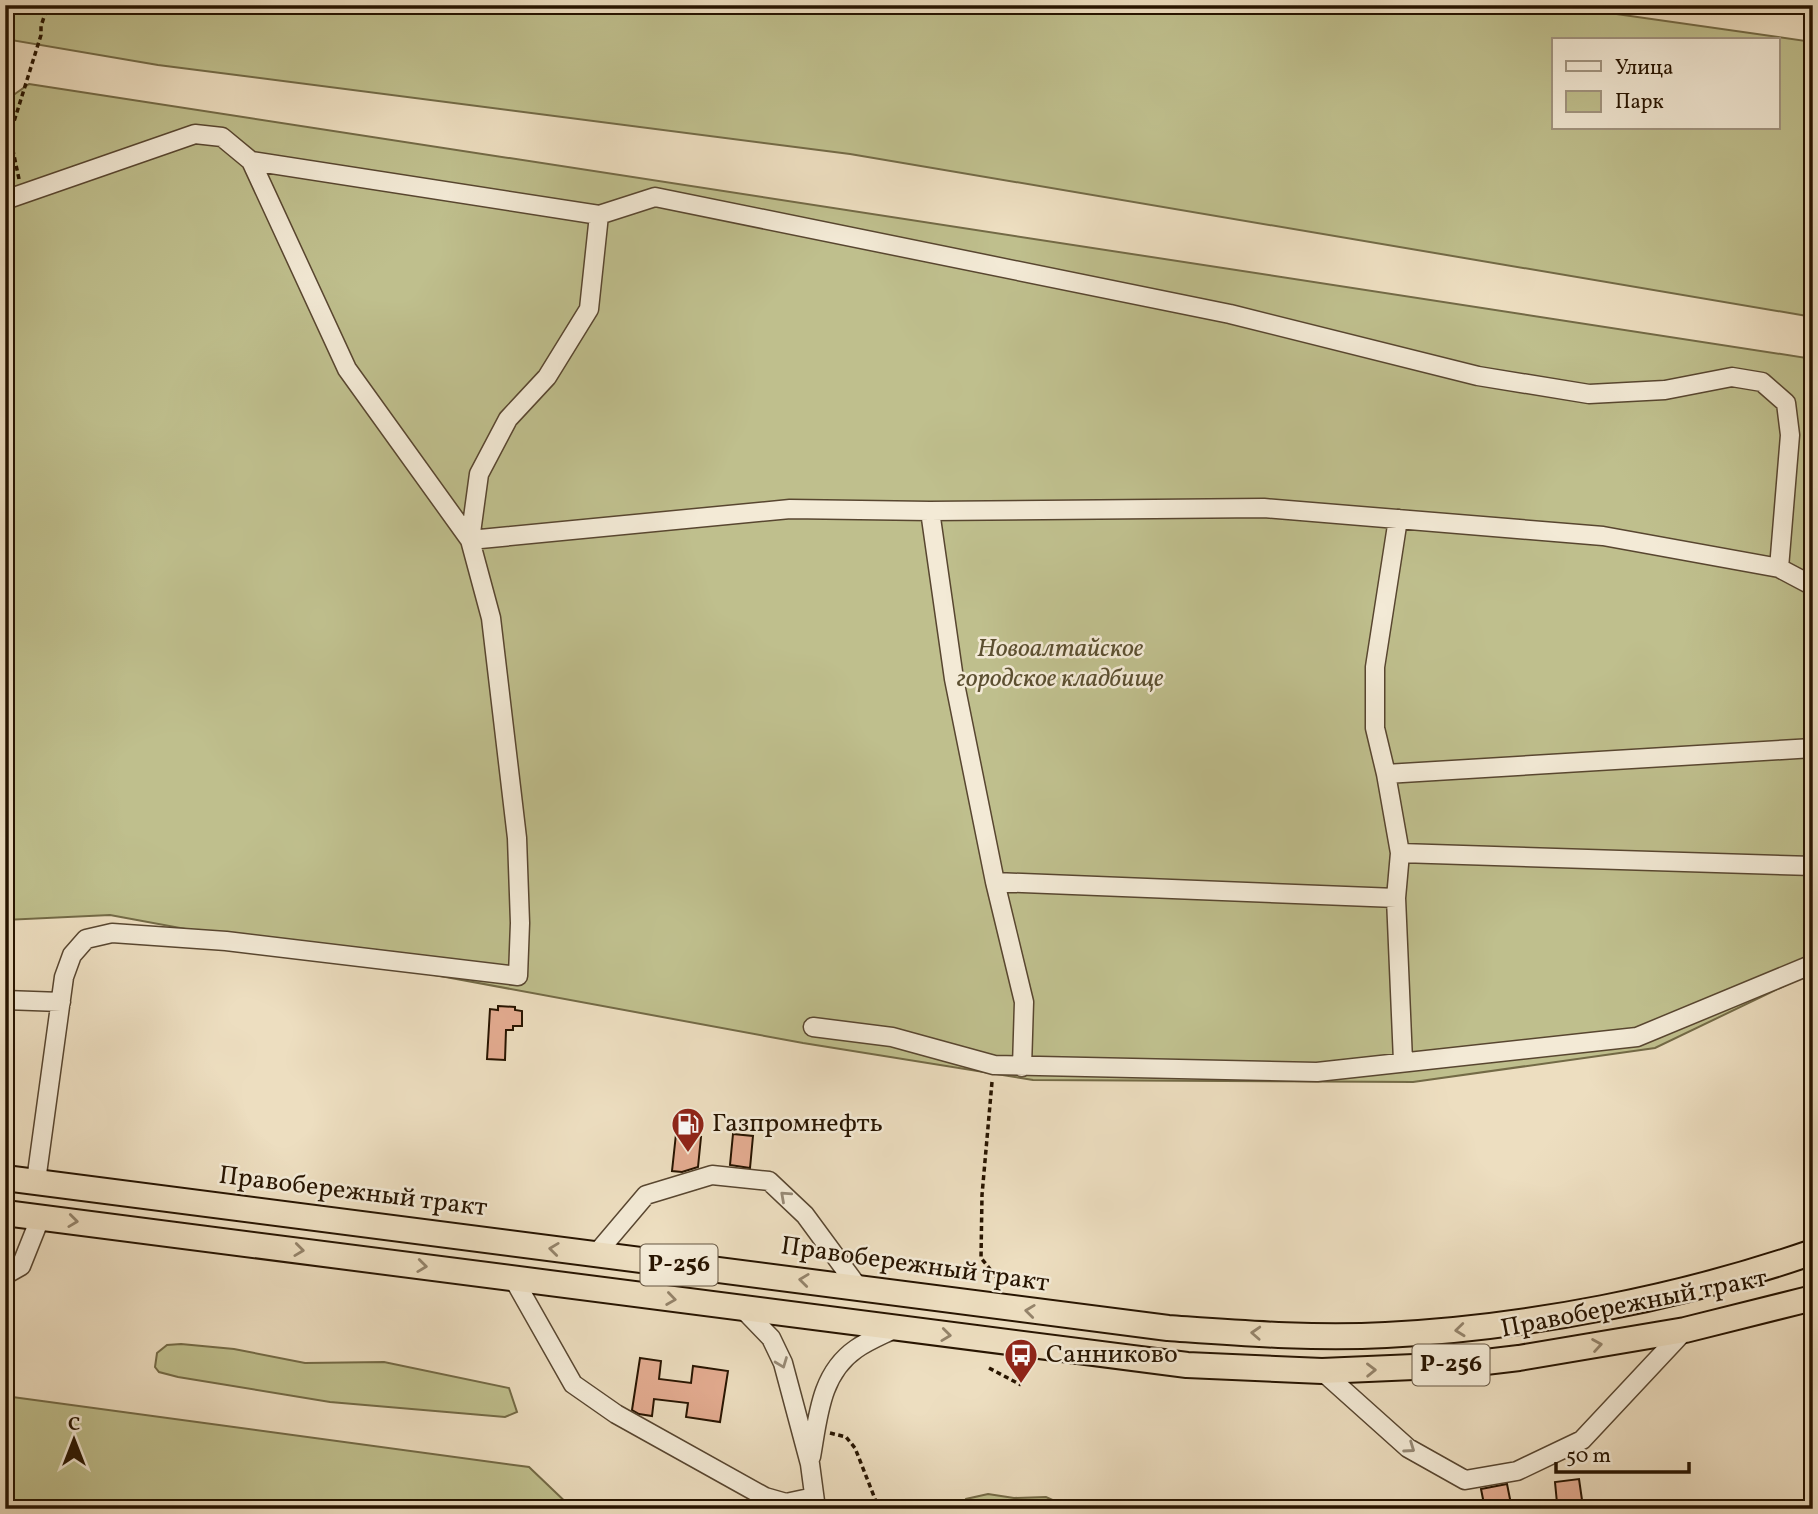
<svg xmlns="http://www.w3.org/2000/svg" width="1818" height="1514" viewBox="0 0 1818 1514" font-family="Vollkorn,serif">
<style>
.green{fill:#bfbf8d;stroke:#736a46;stroke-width:2;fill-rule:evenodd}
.building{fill:#e4ac91;stroke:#271400;stroke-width:2}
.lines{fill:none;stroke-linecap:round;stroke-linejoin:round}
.minor-casing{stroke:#584630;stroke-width:21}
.highway-casing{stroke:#271400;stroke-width:28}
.path{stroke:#271400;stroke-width:3.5;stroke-dasharray:5 3.5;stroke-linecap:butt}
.minor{stroke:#f3ead6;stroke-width:18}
.highway{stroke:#eddec0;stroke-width:24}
.oneway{stroke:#978a76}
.oneway2{stroke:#94836a}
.labels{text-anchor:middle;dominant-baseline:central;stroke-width:5;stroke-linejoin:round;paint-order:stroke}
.shield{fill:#f3ead6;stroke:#645440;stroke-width:2}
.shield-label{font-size:24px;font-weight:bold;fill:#271400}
.park-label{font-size:26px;font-style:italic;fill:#5c5031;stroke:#f3ead6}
.poi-label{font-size:26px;fill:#271400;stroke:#f3ead6;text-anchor:start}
.street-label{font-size:26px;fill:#271400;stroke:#f3ead6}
</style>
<rect width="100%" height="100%" fill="#eddec0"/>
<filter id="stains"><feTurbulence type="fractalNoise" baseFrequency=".00286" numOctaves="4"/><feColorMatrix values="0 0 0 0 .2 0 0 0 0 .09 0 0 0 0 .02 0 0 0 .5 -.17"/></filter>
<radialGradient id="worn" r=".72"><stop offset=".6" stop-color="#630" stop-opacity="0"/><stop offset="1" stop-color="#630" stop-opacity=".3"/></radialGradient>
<!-- green -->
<path class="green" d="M5 5H1553L1813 42V317L850 154 158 65 5 39ZM1778 40V128H1554V40Z
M29 84 1813 359V972L1655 1048 1413 1082 1033 1080 803 1043 110 915 5 920V101Z
M181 1344 234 1349 305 1363 384 1362 509 1388 517 1412 505 1417 330 1402 178 1377 159 1372 155 1367 157 1353 167 1345Z
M5 1396 529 1467 573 1509H5Z
M988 1494 1014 1498 1046 1497 1066 1506 1067 1509H960L966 1499Z"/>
<!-- building -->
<path class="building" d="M498 1006 515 1007V1010L522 1011V1026H513V1030H506L505 1060 487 1059 490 1009 498 1010Z
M676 1134 701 1137 698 1167 682 1172 672 1171Z
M733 1134 753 1136 750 1168 730 1165Z
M640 1358 661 1361 659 1379 691 1383 693 1366 728 1371 720 1422 686 1417 688 1403 654 1399 652 1416 639 1414 632 1410Z
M1579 1479 1582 1500 1557 1503 1555 1482Z
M1507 1484 1512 1509H1485L1481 1489Z"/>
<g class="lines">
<defs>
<path id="minor" d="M251 161 599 215
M5 200 195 134 222 137 251 161 347 369 470 540 491 618 517 838 520 923 518 976 226 941 112 933 86 939 72 955 64 977 36 1181
M930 511 954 679 995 882 1024 1002 1022 1067
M1398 519 1375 667V728L1386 774 1400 853 1396 898 1403 1061
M1779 568 1790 435 1786 403 1762 382 1732 377 1665 390 1589 394 1478 376 1230 314 655 197 599 215 589 309 547 377 508 419 479 474 470 540 790 509 930 511 1264 508 1603 536 1779 568 1813 586
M1386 774 1813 748
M1400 853 1813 866
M995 882 1396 898
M5 1000 61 1002
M813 1027 892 1037 994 1065 1317 1072 1637 1037 1813 964
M596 1254 646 1195 712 1175 769 1181 805 1215 858 1287
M5 1275 21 1266 41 1216
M513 1278 573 1384 616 1414 765 1497 786 1503 814 1497
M743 1309 771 1338 783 1363 810 1464 816 1509
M1322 1371 1408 1448 1465 1480 1517 1471 1582 1440 1685 1330
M811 1457C818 1418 820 1374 856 1349 867 1341 882 1335 894 1329"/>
<path id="highway" d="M5 1178 1168 1328C1240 1333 1313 1339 1386 1335 1527 1328 1680 1298 1813 1252
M5 1213 1187 1365 1322 1371 1460 1365 1519 1358 1685 1330 1813 1298"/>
</defs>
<!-- minor casing -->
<use href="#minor" class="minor-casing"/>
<!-- highway casing -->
<use href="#highway" class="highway-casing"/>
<!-- path -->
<path class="path" d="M19 179 12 146V128L41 35V26L48 5
M992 1082 982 1195 981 1258 999 1280
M989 1368 1021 1385
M830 1433 846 1437 855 1448 879 1509"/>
<!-- minor -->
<use href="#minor" class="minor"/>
<!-- highway -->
<use href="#highway" class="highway"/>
</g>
<!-- one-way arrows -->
<defs><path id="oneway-chevron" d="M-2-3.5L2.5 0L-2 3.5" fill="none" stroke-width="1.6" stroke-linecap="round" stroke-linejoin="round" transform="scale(1.75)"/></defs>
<g class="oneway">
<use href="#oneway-chevron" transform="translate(785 1196) rotate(-138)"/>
<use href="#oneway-chevron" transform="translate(782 1363) rotate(69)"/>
<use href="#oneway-chevron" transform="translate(1410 1448) rotate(35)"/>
</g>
<g class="oneway2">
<use href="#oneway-chevron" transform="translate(73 1221) rotate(7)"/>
<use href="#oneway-chevron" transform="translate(554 1249) rotate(-173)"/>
<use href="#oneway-chevron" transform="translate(299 1250) rotate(7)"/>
<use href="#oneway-chevron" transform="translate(422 1266) rotate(7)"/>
<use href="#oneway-chevron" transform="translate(804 1280) rotate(-173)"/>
<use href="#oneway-chevron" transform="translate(671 1299) rotate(8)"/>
<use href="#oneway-chevron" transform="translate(1030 1311) rotate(-173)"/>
<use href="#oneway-chevron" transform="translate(1460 1330) rotate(174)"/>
<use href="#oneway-chevron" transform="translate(1256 1333) rotate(-177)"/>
<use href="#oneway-chevron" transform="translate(946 1335) rotate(7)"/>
<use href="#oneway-chevron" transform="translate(1597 1345) rotate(-9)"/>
<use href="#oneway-chevron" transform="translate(1371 1370) rotate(-1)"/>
</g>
<!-- icons -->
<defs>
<symbol id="fuel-pin" viewBox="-11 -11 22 30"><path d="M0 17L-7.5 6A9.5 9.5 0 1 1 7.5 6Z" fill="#8f2418" stroke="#f3ead6"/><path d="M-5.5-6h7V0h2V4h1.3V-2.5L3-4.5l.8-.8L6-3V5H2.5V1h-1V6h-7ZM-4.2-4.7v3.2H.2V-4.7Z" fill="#fff"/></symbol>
<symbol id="bus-pin" viewBox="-11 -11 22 30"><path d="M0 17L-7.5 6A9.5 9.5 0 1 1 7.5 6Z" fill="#8f2418" stroke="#f3ead6"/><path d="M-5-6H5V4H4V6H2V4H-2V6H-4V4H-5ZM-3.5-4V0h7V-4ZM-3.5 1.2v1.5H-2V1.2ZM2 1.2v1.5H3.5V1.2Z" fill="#fff"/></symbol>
</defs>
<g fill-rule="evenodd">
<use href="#fuel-pin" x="669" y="1105" width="38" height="52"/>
<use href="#bus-pin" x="1002" y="1336" width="38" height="52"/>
</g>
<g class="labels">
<!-- shield labels -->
<g class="shield">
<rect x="640.5" y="1244.5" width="77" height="41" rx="5"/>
<rect x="1412.5" y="1344.5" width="77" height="41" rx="5"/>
</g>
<g class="shield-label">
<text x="679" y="1265">Р-256</text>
<text x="1451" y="1365">Р-256</text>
</g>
<!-- park labels -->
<g class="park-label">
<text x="1060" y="649">Новоалтайское<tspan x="1060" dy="30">городское кладбище</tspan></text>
</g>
<!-- poi labels -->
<g class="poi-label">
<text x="712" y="1124">Газпромнефть</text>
<text x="1046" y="1355">Санниково</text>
</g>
<!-- street labels -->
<g class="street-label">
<text transform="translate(353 1192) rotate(7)">Правобережный тракт</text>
<text transform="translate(915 1265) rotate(8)">Правобережный тракт</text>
<text transform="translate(1634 1304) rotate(-11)">Правобережный тракт</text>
</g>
</g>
<!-- margin -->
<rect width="1818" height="1514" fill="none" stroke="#eddec0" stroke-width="28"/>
<rect x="7" y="7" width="1804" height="1500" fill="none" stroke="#271400" stroke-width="3.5"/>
<rect x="14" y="14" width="1790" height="1486" fill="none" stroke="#271400" stroke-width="2"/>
<!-- legend -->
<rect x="1552" y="38" width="228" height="91" fill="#f3ead6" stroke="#a19480" stroke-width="2"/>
<rect x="1566" y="61" width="35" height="10" fill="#f3ead6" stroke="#a19480" stroke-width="2"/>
<text x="1615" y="74" font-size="21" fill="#271400">Улица</text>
<rect x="1566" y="91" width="35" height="21" fill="#bfbf8d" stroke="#a19480" stroke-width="2"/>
<text x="1615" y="108" font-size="21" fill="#271400">Парк</text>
<!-- north arrow -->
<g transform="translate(74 1440)" stroke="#f3ead6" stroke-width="5" paint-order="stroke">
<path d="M0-5L12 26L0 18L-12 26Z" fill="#271400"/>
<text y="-10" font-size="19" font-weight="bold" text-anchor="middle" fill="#271400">С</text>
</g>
<!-- scale -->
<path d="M1556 1462v10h133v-10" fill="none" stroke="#271400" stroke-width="3.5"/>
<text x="1566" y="1462" font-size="21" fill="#271400" stroke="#f3ead6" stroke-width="5" paint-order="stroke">50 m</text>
<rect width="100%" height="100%" filter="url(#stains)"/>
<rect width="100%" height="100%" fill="url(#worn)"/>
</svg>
